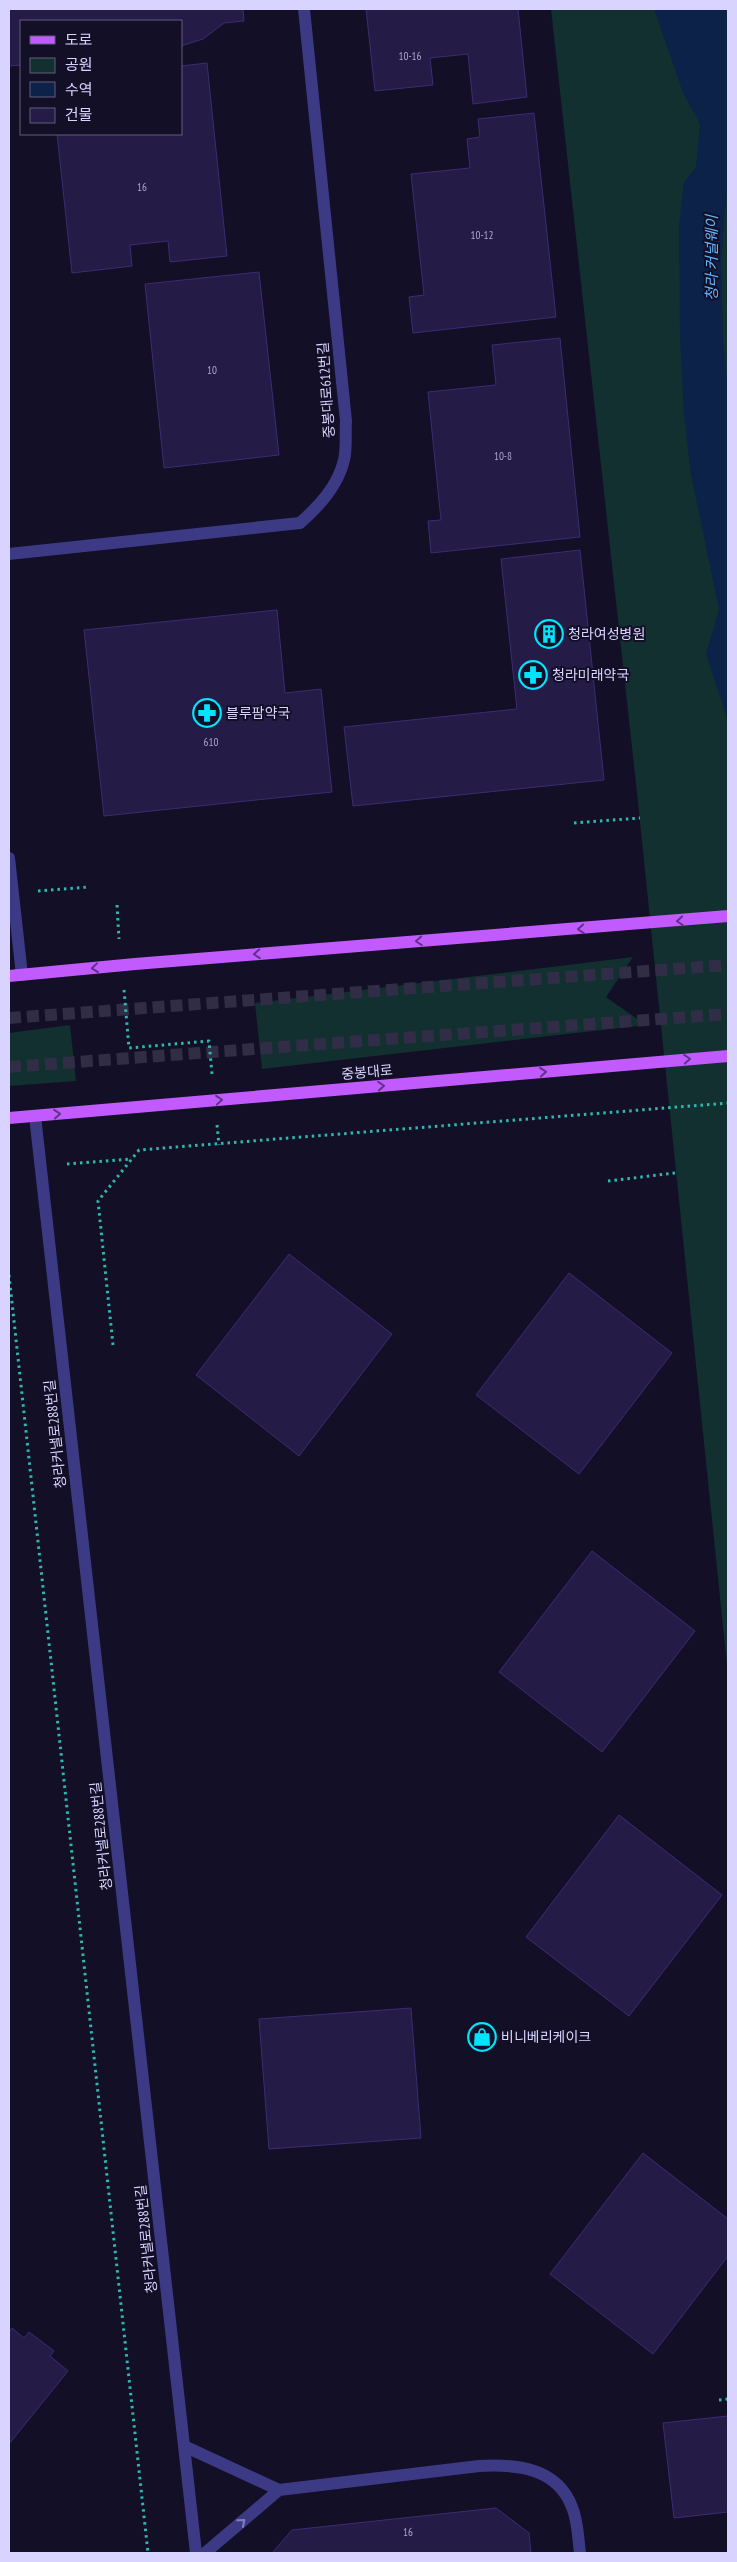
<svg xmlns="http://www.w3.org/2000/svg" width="737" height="2562" viewBox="0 0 737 2562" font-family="'PT Sans Narrow','Noto Sans KR',sans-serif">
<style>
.green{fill:#12302f}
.water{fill:#0c2248}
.building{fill:#241b47;stroke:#3b2d73}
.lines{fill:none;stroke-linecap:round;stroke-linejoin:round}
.major-tunnel{stroke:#312d47;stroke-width:12;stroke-dasharray:12 6;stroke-linecap:butt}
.path{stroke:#2fb8b0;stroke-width:3;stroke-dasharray:2.5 4;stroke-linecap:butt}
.minor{stroke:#3d3a85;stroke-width:12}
.major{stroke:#c25bff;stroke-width:12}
.oneway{stroke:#623188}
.oneway2{stroke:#837fbc}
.labels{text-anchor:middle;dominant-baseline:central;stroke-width:4;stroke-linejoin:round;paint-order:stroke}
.number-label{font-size:11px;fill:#aca6d1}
.street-label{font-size:14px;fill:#d9d4ff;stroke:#130f26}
.poi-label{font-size:14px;fill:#d9d4ff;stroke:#130f26;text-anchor:start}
.water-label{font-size:15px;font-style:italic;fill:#62b6ff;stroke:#130f26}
</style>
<rect width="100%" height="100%" fill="#130f26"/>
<!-- green -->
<path class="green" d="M551 9H728V1675L637 793Z
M633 957 606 997 646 1025 262 1069 255 1003Z
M70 1025 76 1081 9 1086V1033Z"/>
<!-- water -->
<path class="water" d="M654 9H728V177L721 259 723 340 728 390V721L706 654 719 609 691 475 684 416 680 336 679 225 684 182 696 167 700 124 683 93Z"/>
<!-- building -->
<path class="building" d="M9 9H243L244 21 224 23 203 39 181 46V21H21V65L9 66Z
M366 9H518L527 97 473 104 468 54 430 58 433 85 375 91Z
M207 63 227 256 170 262 168 241 130 245 132 266 72 273 57 134H181V66Z
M534 113 556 317 413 333 409 297 424 295 411 174 470 168 467 139 480 137 478 119Z
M259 272 279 455 164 468 145 284Z
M560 338 580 537 431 553 428 521 441 520 428 392 496 385 492 345Z
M580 550 604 780 353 806 344 727 517 709 501 559Z
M277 610 285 693 321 689 332 792 104 816 84 630Z
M289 1254 392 1334 299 1456 196 1375Z
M569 1273 672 1353 579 1474 476 1395Z
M592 1551 695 1631 602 1752 499 1672Z
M619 1815 722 1895 629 2016 526 1937Z
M411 2008 421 2138 269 2149 259 2019Z
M643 2153 728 2219V2256L653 2354 550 2274Z
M12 2328 24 2338 29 2332 54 2351 50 2356 68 2371 9 2444V2332Z
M728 2416V2512L674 2518 663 2423Z
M496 2508 529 2533 531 2553H272L292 2530Z"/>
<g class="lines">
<!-- major-tunnel -->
<path class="major-tunnel" d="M9 1018 728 965
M9 1067 728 1014"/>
<!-- path -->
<path class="path" d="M574 823 640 818
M38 891 88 887
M117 905 119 939
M124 990 129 1048 209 1041 212 1074
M217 1125 219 1145
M67 1164 132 1159
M608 1181 675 1173
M9 1275 148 2553
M113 1345 98 1201 139 1150 728 1103
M719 2400 728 2399"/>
<!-- minor -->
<path class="minor" d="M9 554 300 523C319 506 338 486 344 460 347 448 345 433 346 421L304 9
M9 858 22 975
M35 1116 196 2553
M184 2446 279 2490 205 2553
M279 2490 479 2466C515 2464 557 2467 572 2507 578 2521 578 2538 580 2553"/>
<!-- major -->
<path class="major" d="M9 976 135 964 728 916
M9 1118 728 1056"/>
</g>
<!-- one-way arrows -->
<defs><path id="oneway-chevron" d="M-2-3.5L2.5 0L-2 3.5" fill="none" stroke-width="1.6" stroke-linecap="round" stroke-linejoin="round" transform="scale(1.25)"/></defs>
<g class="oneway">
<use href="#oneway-chevron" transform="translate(680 921) rotate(175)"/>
<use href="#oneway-chevron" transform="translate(581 929) rotate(176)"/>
<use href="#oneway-chevron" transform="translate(419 941) rotate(176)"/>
<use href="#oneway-chevron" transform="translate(257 954) rotate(176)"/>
<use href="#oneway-chevron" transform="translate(95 968) rotate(174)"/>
<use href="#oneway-chevron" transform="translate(687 1059) rotate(-5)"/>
<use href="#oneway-chevron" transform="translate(543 1072) rotate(-5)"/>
<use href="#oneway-chevron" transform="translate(381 1086) rotate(-5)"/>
<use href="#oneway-chevron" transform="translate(219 1100) rotate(-5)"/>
<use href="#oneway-chevron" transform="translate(57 1114) rotate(-5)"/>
</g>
<use class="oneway2" href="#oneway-chevron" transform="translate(242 2522) rotate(-41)"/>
<!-- icons -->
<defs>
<symbol id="building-ring" viewBox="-11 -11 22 22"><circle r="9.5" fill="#130f26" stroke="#00e5ff" stroke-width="1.5"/><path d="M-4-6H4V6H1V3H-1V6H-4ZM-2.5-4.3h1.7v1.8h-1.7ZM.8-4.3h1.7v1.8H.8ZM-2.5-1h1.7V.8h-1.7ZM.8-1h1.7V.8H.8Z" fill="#00e5ff"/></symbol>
<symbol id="pharmacy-ring" viewBox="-11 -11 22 22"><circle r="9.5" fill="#130f26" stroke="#00e5ff" stroke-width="1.5"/><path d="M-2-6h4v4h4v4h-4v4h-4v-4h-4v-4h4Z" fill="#00e5ff"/></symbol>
<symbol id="shop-ring" viewBox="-11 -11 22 22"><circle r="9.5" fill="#130f26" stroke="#00e5ff" stroke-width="1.5"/><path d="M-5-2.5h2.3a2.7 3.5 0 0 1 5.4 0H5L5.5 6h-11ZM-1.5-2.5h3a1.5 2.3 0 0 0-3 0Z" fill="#00e5ff"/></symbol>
</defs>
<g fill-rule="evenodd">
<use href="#building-ring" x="533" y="618" width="32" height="32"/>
<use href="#pharmacy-ring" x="517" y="659" width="32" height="32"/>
<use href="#pharmacy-ring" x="191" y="697" width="32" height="32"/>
<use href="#shop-ring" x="466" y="2021" width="32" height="32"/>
</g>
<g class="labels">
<!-- number labels -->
<g class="number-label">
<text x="410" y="56">10-16</text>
<text x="142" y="187">16</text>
<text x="482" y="235">10-12</text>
<text x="212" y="370">10</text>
<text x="503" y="456">10-8</text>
<text x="211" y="742">610</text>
<text x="408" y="2532">16</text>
</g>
<!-- street labels -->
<g class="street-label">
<text transform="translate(326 390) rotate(-94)">중봉대로612번길</text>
<text transform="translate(367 1072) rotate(-5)">중봉대로</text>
<text transform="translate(55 1434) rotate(-96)">청라커낼로288번길</text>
<text transform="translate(101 1836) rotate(-96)">청라커낼로288번길</text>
<text transform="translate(146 2239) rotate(-96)">청라커낼로288번길</text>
</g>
<!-- poi labels -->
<g class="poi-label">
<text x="568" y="634">청라여성병원</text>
<text x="552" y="675">청라미래약국</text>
<text x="226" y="713">블루팜약국</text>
<text x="501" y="2037">비니베리케이크</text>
</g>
<!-- water labels -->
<g class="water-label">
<text transform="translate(711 258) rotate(-90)">청라 커널웨이</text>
</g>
</g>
<!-- border -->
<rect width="737" height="2562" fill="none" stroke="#d9d4ff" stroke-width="20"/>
<!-- legend -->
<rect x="20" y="20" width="162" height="115" fill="#130f26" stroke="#625e7d"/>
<rect x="30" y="36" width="25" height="8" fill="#c25bff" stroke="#625e7d"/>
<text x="65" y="45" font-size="15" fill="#d9d4ff">도로</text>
<rect x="30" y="58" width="25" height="15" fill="#12302f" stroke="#625e7d"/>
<text x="65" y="70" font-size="15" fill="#d9d4ff">공원</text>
<rect x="30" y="82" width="25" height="15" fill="#0c2248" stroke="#625e7d"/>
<text x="65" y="95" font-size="15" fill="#d9d4ff">수역</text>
<rect x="30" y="108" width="25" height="15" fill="#241b47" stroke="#625e7d"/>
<text x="65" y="120" font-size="15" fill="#d9d4ff">건물</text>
</svg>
